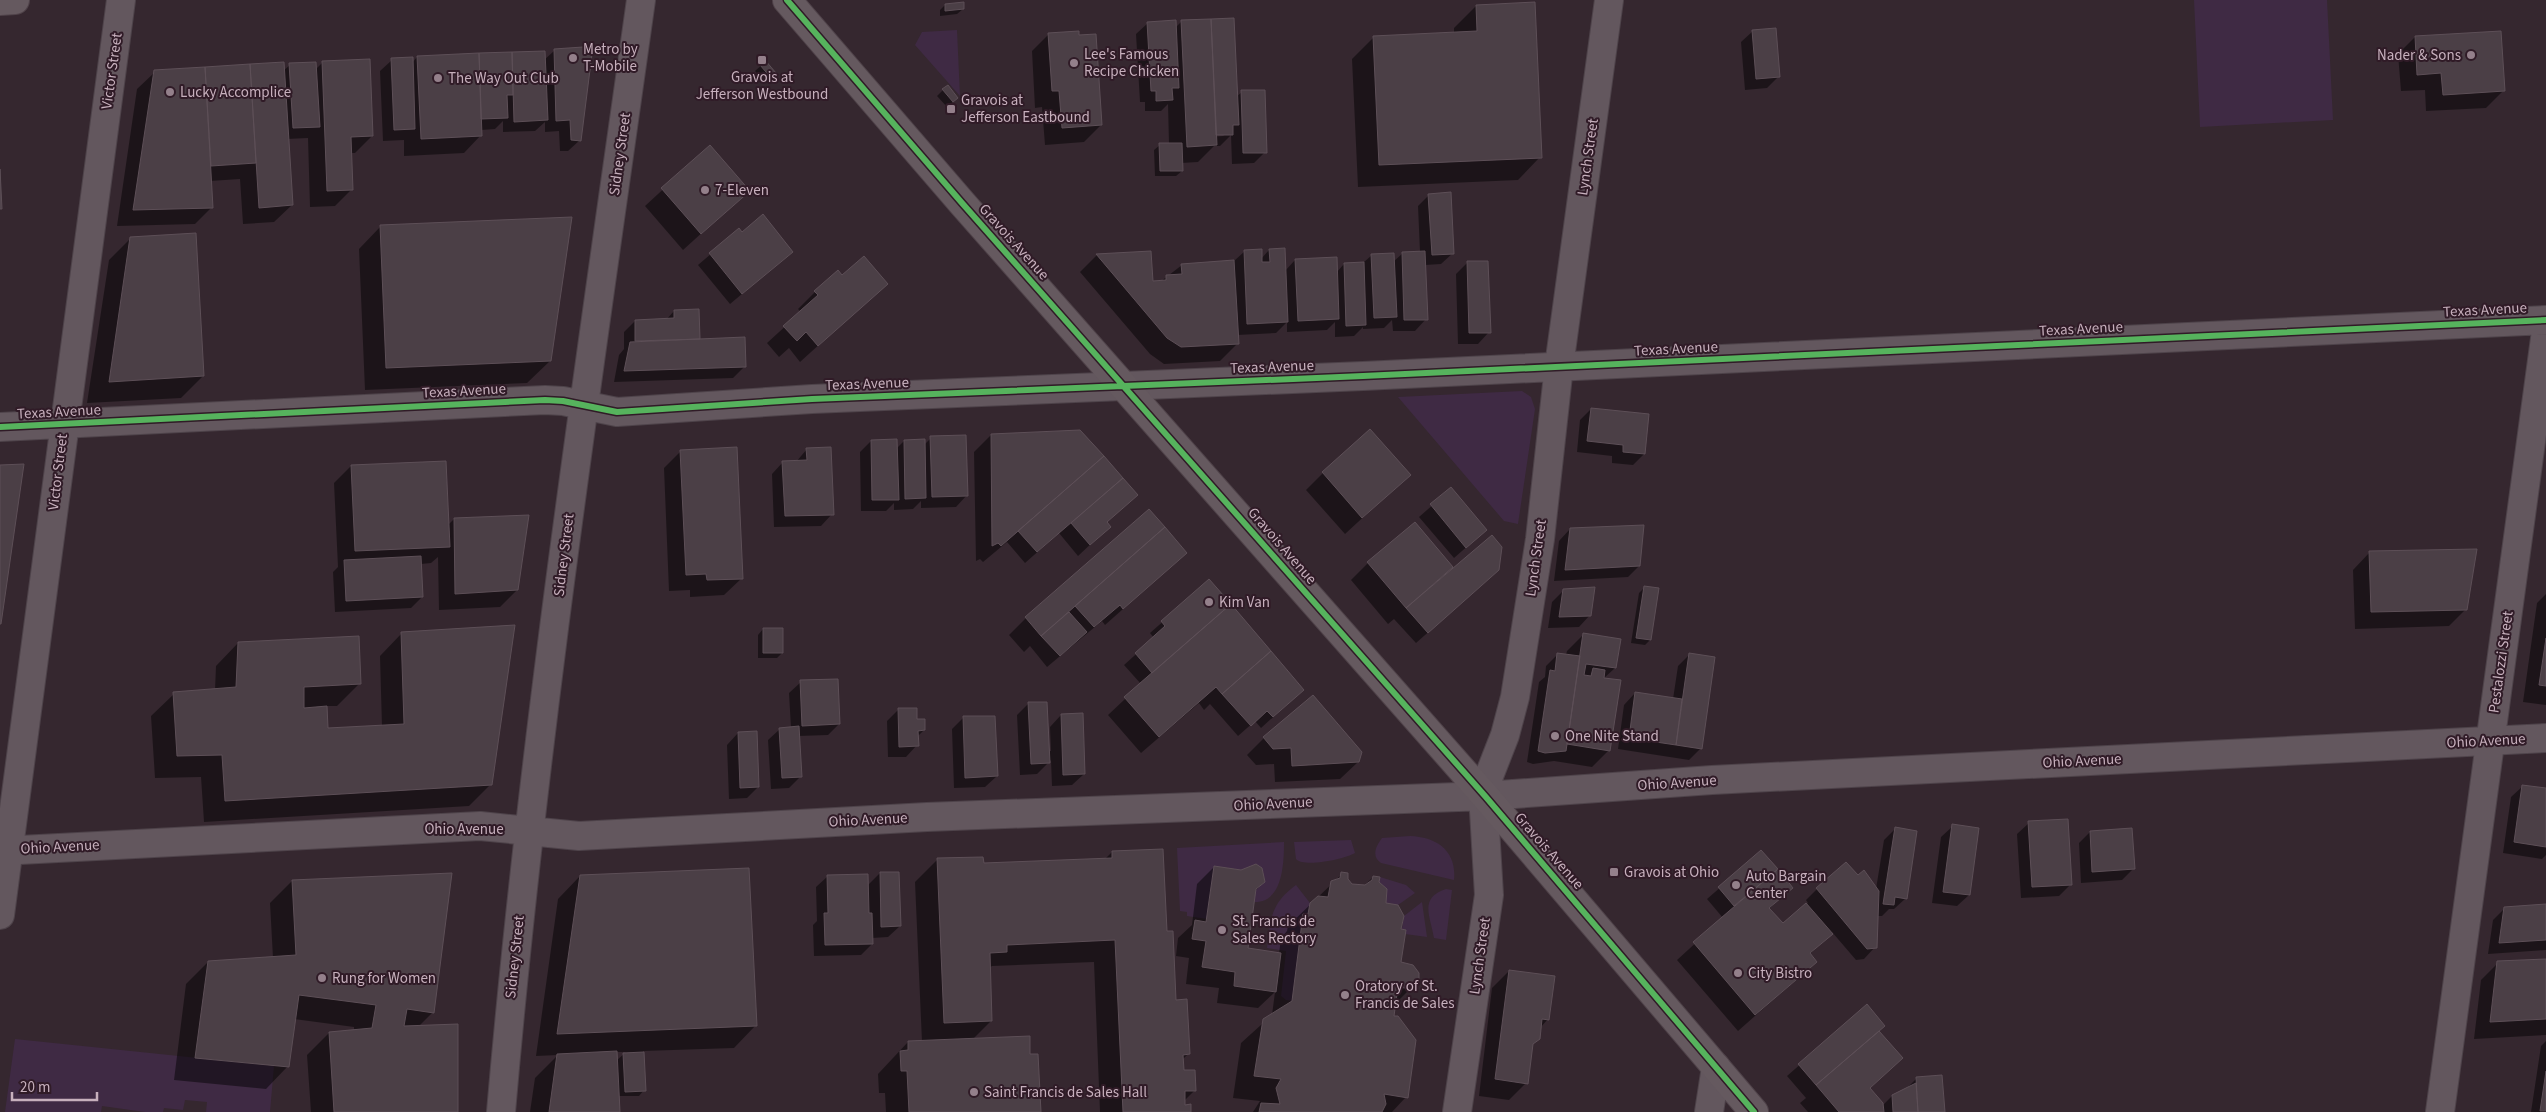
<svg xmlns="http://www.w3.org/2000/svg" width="2546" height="1112" viewBox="0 0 2546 1112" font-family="'Source Sans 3',sans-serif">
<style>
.green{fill:#3f2a44}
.shadow{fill:#0007;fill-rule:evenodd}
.building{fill:#4b3f46;stroke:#5d4f57}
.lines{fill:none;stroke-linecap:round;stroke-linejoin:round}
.minor-casing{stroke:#4e434a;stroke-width:30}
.major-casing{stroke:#4f4249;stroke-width:30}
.minor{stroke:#63575e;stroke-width:28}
.major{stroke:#65595f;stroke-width:28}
.cycleway-casing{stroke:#301b27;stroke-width:9}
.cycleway{stroke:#56b35d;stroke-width:6}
.poi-dot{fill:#94808b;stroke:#301b27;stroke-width:2}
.labels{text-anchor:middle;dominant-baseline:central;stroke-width:4;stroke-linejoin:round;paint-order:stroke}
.poi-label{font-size:15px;fill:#c7b0bd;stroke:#301b27;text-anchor:start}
.street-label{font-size:15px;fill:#c7b0bd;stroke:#301b27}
</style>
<rect width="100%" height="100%" fill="#35272f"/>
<!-- green -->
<path class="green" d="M2194 0H2327L2333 120 2200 127Z
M957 30 960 96 915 45 922 32Z
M1522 391 1531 397 1535 409 1518 524 1504 521 1398 397Z
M1410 836C1437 837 1457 851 1454 880L1381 863C1371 856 1376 846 1382 838Z
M1351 840 1355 853C1345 859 1304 868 1296 859L1294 842Z
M1284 842C1284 863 1283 903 1254 902L1256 889 1265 882 1262 868 1256 864 1241 870 1214 866 1207 919 1187 916V912L1180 911 1177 848Z
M1380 877 1406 885 1415 893 1398 905 1386 903 1387 889 1379 882Z
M1296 885 1310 903 1308 914H1303L1292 1001 1286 1000 1281 996 1286 951 1267 948C1271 919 1270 904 1296 885Z
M1446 889 1452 890 1446 940 1434 938C1430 915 1419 898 1446 889Z
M1422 902 1427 937 1405 934 1406 930 1402 929 1404 916Z
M15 1039 274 1066 270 1112H206L207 1102 185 1100 183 1110 164 1108 163 1112H145L102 1106 101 1112H5Z"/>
<!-- shadow -->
<path class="shadow" d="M945 5 963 9 957 14 940 16V10Z
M1476 6 1540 157 1518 180 1358 187 1352 59 1374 37 1454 33V28Z
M1182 21 1236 97 1242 92 1265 152 1254 163 1232 164 1231 135 1220 146H1214L1198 162 1181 163 1182 171 1176 176H1155L1154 150 1160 145 1169 144 1168 104 1161 111H1145V102H1140L1136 34 1148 23 1175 28ZM1210 134H1226L1223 136 1210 137Z
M1753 31 1778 77 1767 88 1745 90 1741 42Z
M1049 34 1101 125 1084 142 1045 145 1042 107 1035 108 1032 51Z
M2415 37 2503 91 2486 108 2426 111 2425 90 2401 91 2398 54Z
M554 51 580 140 568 151H560L559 131 545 132V122L535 131 503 132V121L495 129 481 130V135L464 153 404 156V140L383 141 380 71 392 60 412 63 417 57 544 52V60Z
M323 62 372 136 355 153H351L352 189 335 206 310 207 308 138 287 139 292 205 274 222 243 224 240 179 210 181 212 207 195 224 117 226 137 89 155 72 283 63V71L290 65 316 69Z
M765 62 774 73 765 82 755 71Z
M947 86 957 98 947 107 937 96Z
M709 147 748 191 683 250 645 206Z
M1429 195 1453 253 1441 264 1425 265 1426 319 1415 331H1393L1392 320 1384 328 1363 329V327L1354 336 1335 337V322L1327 330 1287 332V322L1276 333 1237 335V344L1220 361 1164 364 1150 354 1080 272 1097 255 1150 252 1151 282H1160L1182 265 1234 261 1245 251 1261 259 1269 250 1285 271 1295 260 1336 273 1344 264 1363 263 1372 255 1393 262 1403 253 1420 252 1418 206Z
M381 226 550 361 527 383 365 390 359 249Z
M739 230 742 233 792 252 730 304 698 265Z
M131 238 203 376 181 398 87 403 109 260Z
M1467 263 1489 332 1478 344H1458L1456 274Z
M842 277 886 284 800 362 789 348 779 357 767 343 801 312 798 309 815 292Z
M674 311 699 340 745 366 733 378 614 382 619 355 624 349V332L635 321 666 320Z
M1591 409 1644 454 1633 465 1612 463V456L1577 452 1580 420Z
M1080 431 1136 495 1106 523 1109 527 1078 556 1059 533 1025 563 1007 542 983 562 980 559 976 561 974 452 991 435Z
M931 438 967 495 956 507 921 508V501L913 509 894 510V503L886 511H861L860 452 871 441 896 449 904 441 924 445Z
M807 449 832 514 821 526 774 527 772 474 783 462H796Z
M681 451 742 578 724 595 690 597V590L669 591 664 468Z
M351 466 447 526 454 519 517 590 500 607 439 610 438 557 431 563 421 564 422 597 411 608 335 612 333 572 338 567 334 483Z
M1323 473 1409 475 1345 534 1306 490Z
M1451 489 1486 530 1454 558 1419 517Z
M1570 529 1639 566 1628 577 1554 581 1559 541Z
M2370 552 2466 609 2449 626 2355 629 2353 570Z
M1186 553 1105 625 1102 621 1047 667 1030 646 1024 652 1009 635 1026 618Z
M1368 563 1446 573 1486 581 1416 643 1394 619 1388 624 1351 580Z
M1209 581 1291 701 1261 728 1255 721 1238 736 1210 704 1204 710 1199 703 1141 753 1108 715 1141 684 1124 665 1154 638 1150 633Z
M1644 588 1650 640 1645 645 1631 643 1639 593Z
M1564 590 1590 615 1579 627 1548 628 1552 602Z
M2546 594V705L2523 702 2537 603Z
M763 629 782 653 777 658H758V635Z
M402 633 491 784 469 806 204 822 201 777 155 778 151 716 174 694 215 690 216 666 238 643 360 683 337 706H326L327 730 382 727 380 656Z
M1584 634 1615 668 1603 679 1609 750 1592 767 1554 761 1533 764 1527 762 1539 682 1545 677 1546 666 1558 654 1566 655 1567 651Z
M1689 655 1701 748 1689 760 1618 749 1624 705 1635 693 1673 699 1678 666Z
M801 682 839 724 828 735 798 736 800 777 789 788 771 789 768 740 780 729 791 728 789 693Z
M1028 704 1048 751H1051L1050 727 1061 715 1084 774 1072 785 1052 786 1051 760 1037 774 1020 775 1017 715Z
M898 710 916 721 924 730 917 737V745L906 757H888L887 721Z
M963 718 997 776 985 787 954 788 952 729Z
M738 733 758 787 747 798 729 799 727 745Z
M1264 738 1358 762 1340 779 1275 782 1274 764 1256 765 1247 755Z
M2523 786 2546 790V855L2542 859 2503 853 2511 797Z
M2029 823 2070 885 2059 896 2021 898 2017 834Z
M1953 826 1969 895 1957 906 1932 903 1941 837Z
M1895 829 1906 898 1894 909H1889L1882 916H1877L1875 947 1864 959 1856 960 1832 932 1810 954 1816 962 1738 1031 1677 960 1723 918 1707 899 1761 852 1791 887 1769 909 1783 925 1808 903 1806 900 1817 889 1857 876 1876 889 1884 840Z
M2090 832 2133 869 2122 880 2081 883 2079 843Z
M1112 852 1166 932 1174 1001 1188 1054 1182 1060 1183 1071 1195 1090 1184 1101V1106L1190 1112H1100L1094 962 992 966 989 968 991 1021 972 1040 1029 1055 1039 1112H886L885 1093H879L878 1074 908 1042H922L915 882 937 860 983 864 1105 859Z
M1214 867 1264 882 1255 891 1247 950 1279 954 1281 938 1287 931 1288 926 1342 874 1351 885 1364 886 1373 877 1378 882 1384 904 1400 930V963L1417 982 1394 1005 1393 1017 1406 1097 1392 1112H1253L1260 1101 1233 1098 1241 1043 1272 1015 1275 992 1258 1008 1217 1003 1219 988 1186 984 1189 958 1176 956 1178 938 1192 925 1197 884Z
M880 873 900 926 888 937 872 938V944L861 955 814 956 813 925 817 921 816 887 828 876 867 886Z
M580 876 756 1025 734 1048 643 1051 644 1090 639 1096H618L619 1112H530L535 1078 558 1055 536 1056 558 899ZM616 1052H626L616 1061Z
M292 881 433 1012 418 1027 456 1112H311L307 1055 329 1033 354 1031V1027L294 1019 288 1066 266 1089 174 1080 186 984 208 962 273 958 270 903Z
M2546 905V950L2488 954 2493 920 2505 908Z
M2546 960V1035L2474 1039 2481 980 2498 963Z
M1509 971 1548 1019 1540 1028 1531 1045 1526 1083 1509 1100 1479 1096 1492 988Z
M1867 1006 1878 1031 1902 1058 1869 1089 1882 1106 1892 1096 1905 1090 1917 1078 1944 1112H1808L1800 1103 1806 1098 1787 1076Z
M2546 1041V1112H2531L2541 1046Z"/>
<!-- building -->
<path class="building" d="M964 2V9L945 11V4Z
M1535 2 1542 158 1379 165 1373 36 1477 31 1476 5Z
M1234 18 1239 125H1233V135H1216L1211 19Z
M1211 19 1217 145 1187 147 1181 20Z
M1176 20 1179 88H1172L1173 100 1156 101V91H1151L1147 22Z
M1776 28 1780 77 1756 79 1752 30Z
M1079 31V35L1096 34 1102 125 1062 128 1059 91H1052L1048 33Z
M2501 31 2505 91 2443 95 2441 73 2417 75 2415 36Z
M583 47 592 54 581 141 571 140 570 120 556 121 554 49Z
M545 51 548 120 514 122 512 52Z
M512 52 513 95H507L508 118 481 119 479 53Z
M479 53 482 136 421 139 417 56Z
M413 57 415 129 394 130 391 58Z
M370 59 373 136 351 137 353 190 327 191 322 61Z
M765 60 776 73 771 78 760 65Z
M284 62 293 205 259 208 250 64Z
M316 62 320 127 293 128 289 63Z
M250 64 256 163 211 166 205 67Z
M205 67 213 208 133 210 154 70Z
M948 85 958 98 953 102 942 89Z
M1241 90H1265L1267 153H1243Z
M1159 143H1182L1183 171H1160Z
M710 145 750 191 701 234 661 188Z
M0 169 2 209H0Z
M1451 192 1454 254 1432 255 1428 194Z
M763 214 793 252 742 294 709 253 739 228 742 232Z
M572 217 551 361 386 368 380 225Z
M196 233 204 376 109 382 130 237Z
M1285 248 1288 322 1247 324 1244 250 1262 249V262H1270L1269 249Z
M1151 251 1153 281 1166 280V275L1182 274 1181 264 1234 260 1239 344 1181 347 1167 338 1096 254Z
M1425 251 1428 320H1404L1402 252Z
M1394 253 1397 317 1374 318 1371 254Z
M864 256 888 284 818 346 806 332 797 341 783 326 818 295 814 291 838 270 842 275Z
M1337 257 1339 319 1298 321 1295 259Z
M1467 261H1488L1491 333H1469Z
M1364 262 1366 325 1346 326 1344 263Z
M699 309 700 339 635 341V320L674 318V310Z
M745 337 746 367 624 371 630 342Z
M1591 408 1649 414 1645 454 1623 452V445L1587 441Z
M1370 429 1411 475 1362 518 1322 472Z
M1080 430 1104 456 1001 546 998 543 992 546 991 434Z
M966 435 968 496 932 497 930 436Z
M897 439 899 500H872L871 440Z
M925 439 926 498 905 499 904 440Z
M737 447 743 579 707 580 706 574 686 575 680 450Z
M831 447 834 515 785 516 782 461 807 460 806 448Z
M1104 456 1123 478 1037 552 1018 531Z
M446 461 450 547 355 551 351 465Z
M24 464 1 624H0V465Z
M1123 478 1138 495 1107 522 1111 527 1090 545 1071 523Z
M1451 487 1487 530 1466 548 1430 504Z
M1149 509 1165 527 1041 636 1025 617Z
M529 515 518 590 455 594 454 518Z
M1415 522 1453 567 1406 608 1367 562Z
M1644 525 1640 566 1565 570 1570 528Z
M1165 527 1187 553 1123 609 1120 605 1094 627 1075 606Z
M1492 535 1502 547 1499 570 1428 633 1406 608Z
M2477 549 2467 610 2371 612 2369 551Z
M421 556 423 597 346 601 344 560Z
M1209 579 1231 604 1152 673 1135 653 1165 626 1161 621Z
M1644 586 1659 588 1651 640 1636 638Z
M1595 587 1591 616 1559 617 1563 589Z
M1231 604 1271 651 1222 694 1216 687 1159 737 1124 697Z
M1069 612 1087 632 1060 656 1041 636Z
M515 625 492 785 225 801 222 755 177 756 173 692 236 687 238 642 359 636 361 684 304 687V708L327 706 328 728 404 724 401 632Z
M763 628H783V653H763Z
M1583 633 1621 639 1616 668 1586 664 1584 675 1591 676 1593 668 1605 670 1604 678 1621 680 1610 751 1567 744Z
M2546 638V686L2539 685Z
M1271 651 1304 690 1273 717 1267 711 1251 726 1222 694Z
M1557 653 1580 656 1566 751 1545 753 1538 751 1550 670 1555 671Z
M1689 653 1715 657 1702 749 1676 745Z
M838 679 840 724 802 726 800 680Z
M1635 692 1682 699 1676 745 1629 738Z
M1313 695 1362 752 1359 762 1292 766 1291 748 1273 749 1263 737Z
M1028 702H1047L1050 763 1031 764Z
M898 708H917V719H925V730L918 731 919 746 899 747Z
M1083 713 1085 774 1063 775 1061 714Z
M963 716H995L998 776 965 778Z
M799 726 802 777 782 778 779 728Z
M757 731 759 787 740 788 738 732Z
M2522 785 2546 788V847L2514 842Z
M2068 819 2072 885 2032 887 2028 821Z
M1952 824 1979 828 1970 895 1943 892Z
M1895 827 1917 831 1907 899 1895 897 1894 905 1883 904Z
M2132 828 2135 869 2092 872 2090 831Z
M1163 849 1167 931H1173L1176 1000 1187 999 1190 1054 1183 1055 1184 1070H1195L1196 1091H1185V1105L1191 1104V1112H1123L1115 940 1007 945V952L990 953 992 1021 944 1023 937 858 983 857 984 863 1112 858V851Z
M1761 850 1778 869 1734 906 1718 887Z
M1846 862 1858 875 1864 870 1879 891 1877 948 1867 949 1816 888Z
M1256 864 1262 868 1265 882 1256 889 1248 948 1281 953 1276 992 1234 986 1235 972 1202 967 1206 941 1192 939 1195 920 1206 922 1214 866 1241 870Z
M749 868 757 1026 557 1034 580 875Z
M1778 869 1793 888 1769 908 1783 923 1806 903 1833 934 1810 953 1817 962 1755 1015 1693 942Z
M880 872H899L901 926 881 927Z
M1341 872 1348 873V879L1352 884 1365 885 1372 880 1373 876 1380 877 1379 882 1387 889 1386 903 1398 905 1404 916 1401 929 1406 930 1401 962 1413 965 1419 973V983L1412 989 1398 987 1394 1016H1398L1416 1040 1408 1098 1384 1094 1386 1104 1382 1112H1259L1261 1103 1280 1104 1276 1088 1281 1079 1254 1076 1263 1019 1292 1001 1303 914H1308L1310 903 1318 896 1328 897 1331 881 1340 878Z
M452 873 434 1013 407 1009 404 1026 458 1024V1112H334L329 1032 372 1028 376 1005 299 995 289 1067 195 1058 208 961 296 955 292 880Z
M868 874 869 913H872L873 944 825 945 824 913H828L827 875Z
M2546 904V940L2499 943 2504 907Z
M2546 959V1019L2490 1022 2497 961Z
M1509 970 1555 976 1549 1020 1542 1019 1540 1039 1533 1044 1528 1084 1495 1079Z
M1867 1004 1885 1026 1816 1085 1798 1064Z
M1879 1031 1903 1058 1870 1088 1883 1103 1884 1112H1839L1816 1085Z
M1030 1036V1054H1038L1041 1112H909L907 1071H901L900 1051 908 1050V1041Z
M617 1051 620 1112H549L557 1054Z
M644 1052 646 1091 625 1092 623 1053Z
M2546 1071V1111H2540Z
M1942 1075 1945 1112H1918L1916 1077Z
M1916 1083 1918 1112H1893L1892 1095Z"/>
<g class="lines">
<defs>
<path id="minor" d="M0 427 545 400 563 401 617 412 812 399 1363 376 2546 320
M0 851 480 826 579 836 927 817 1485 796 1712 780 2546 738
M0 915 121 0
M501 1112C533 740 589 370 641 0
M1457 1112 1489 895 1484 811 1485 796 1489 776 1505 735 1515 697 1540 539 1559 366 1609 0
M1709 1112 1716 1067
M2440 1112 2546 331"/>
<path id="major" d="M787 0 962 203 1485 796 1754 1112
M0 1 15 0"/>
</defs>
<!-- minor casing -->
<use href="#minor" class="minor-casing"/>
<!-- major casing -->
<use href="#major" class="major-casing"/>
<!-- minor -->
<use href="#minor" class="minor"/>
<!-- major -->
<use href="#major" class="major"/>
<defs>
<path id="cycleway" d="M787 0 962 203 1485 796 1754 1112
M0 427 545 400 563 401 617 412 812 399 1363 376 2546 320"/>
</defs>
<!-- cycleway casing -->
<use href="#cycleway" class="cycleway-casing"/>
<!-- cycleway -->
<use href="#cycleway" class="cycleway"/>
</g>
<!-- markers -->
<g class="poi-dot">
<circle cx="2471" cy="55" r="5"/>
<circle cx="573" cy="58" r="5"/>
<rect x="757" y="55" width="10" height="10" rx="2.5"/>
<circle cx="1074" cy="63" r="5"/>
<circle cx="438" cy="78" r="5"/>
<circle cx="170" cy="92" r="5"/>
<rect x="946" y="104" width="10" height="10" rx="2.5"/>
<circle cx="705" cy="190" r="5"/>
<circle cx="1209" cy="602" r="5"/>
<circle cx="1555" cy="736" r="5"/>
<rect x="1609" y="867" width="10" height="10" rx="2.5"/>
<circle cx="1736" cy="885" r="5"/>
<circle cx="1222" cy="930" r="5"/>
<circle cx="1738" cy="973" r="5"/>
<circle cx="322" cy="978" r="5"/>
<circle cx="1345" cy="995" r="5"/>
<circle cx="974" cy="1092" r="5"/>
</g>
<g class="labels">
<!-- poi labels -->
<g class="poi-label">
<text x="583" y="49">Metro by<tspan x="583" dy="17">T-Mobile</tspan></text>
<text x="1084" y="54">Lee's Famous<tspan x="1084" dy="17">Recipe Chicken</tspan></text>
<text x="2461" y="55" text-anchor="end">Nader &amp; Sons</text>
<text x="762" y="77" text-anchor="middle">Gravois at<tspan x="762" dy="17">Jefferson Westbound</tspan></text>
<text x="448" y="78">The Way Out Club</text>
<text x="180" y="92">Lucky Accomplice</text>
<text x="961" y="100">Gravois at<tspan x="961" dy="17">Jefferson Eastbound</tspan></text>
<text x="715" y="190">7-Eleven</text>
<text x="1219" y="602">Kim Van</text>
<text x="1565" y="736">One Nite Stand</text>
<text x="1624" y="872">Gravois at Ohio</text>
<text x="1746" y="876">Auto Bargain<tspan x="1746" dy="17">Center</tspan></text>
<text x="1232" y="921">St. Francis de<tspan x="1232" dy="17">Sales Rectory</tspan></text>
<text x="1748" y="973">City Bistro</text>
<text x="332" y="978">Rung for Women</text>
<text x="1355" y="986">Oratory of St.<tspan x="1355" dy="17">Francis de Sales</tspan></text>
<text x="984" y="1092">Saint Francis de Sales Hall</text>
</g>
<!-- street labels -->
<g class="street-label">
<text transform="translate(112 71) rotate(-82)">Victor Street</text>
<text transform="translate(620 154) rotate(-82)">Sidney Street</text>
<text transform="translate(1588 157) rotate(-82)">Lynch Street</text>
<text transform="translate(1014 242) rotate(48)">Gravois Avenue</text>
<text transform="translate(2485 310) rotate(-3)">Texas Avenue</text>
<text transform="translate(2081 329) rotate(-3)">Texas Avenue</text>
<text transform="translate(1676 349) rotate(-3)">Texas Avenue</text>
<text transform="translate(1272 367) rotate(-2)">Texas Avenue</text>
<text transform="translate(867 384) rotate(-2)">Texas Avenue</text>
<text transform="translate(464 391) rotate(-3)">Texas Avenue</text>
<text transform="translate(59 412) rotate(-3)">Texas Avenue</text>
<text transform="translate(58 472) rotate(-83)">Victor Street</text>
<text transform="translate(1282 546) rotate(49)">Gravois Avenue</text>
<text transform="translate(564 555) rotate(-83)">Sidney Street</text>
<text transform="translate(1536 558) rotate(-82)">Lynch Street</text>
<text transform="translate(2501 662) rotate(-82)">Pestalozzi Street</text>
<text transform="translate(2486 741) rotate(-3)">Ohio Avenue</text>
<text transform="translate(2082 761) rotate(-3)">Ohio Avenue</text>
<text transform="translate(1677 783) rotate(-4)">Ohio Avenue</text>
<text transform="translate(1273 804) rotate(-3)">Ohio Avenue</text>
<text transform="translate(868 820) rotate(-3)">Ohio Avenue</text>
<text x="464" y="829">Ohio Avenue</text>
<text transform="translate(60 847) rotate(-3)">Ohio Avenue</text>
<text transform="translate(1549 851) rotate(49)">Gravois Avenue</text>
<text transform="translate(1480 956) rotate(-82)">Lynch Street</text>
<text transform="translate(515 957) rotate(-84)">Sidney Street</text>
</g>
</g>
<!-- scale -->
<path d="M12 1092v8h85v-8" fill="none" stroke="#c7b0bd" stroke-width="2.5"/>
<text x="20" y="1092" font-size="15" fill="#c7b0bd" stroke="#301b27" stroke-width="4" paint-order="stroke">20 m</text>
</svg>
